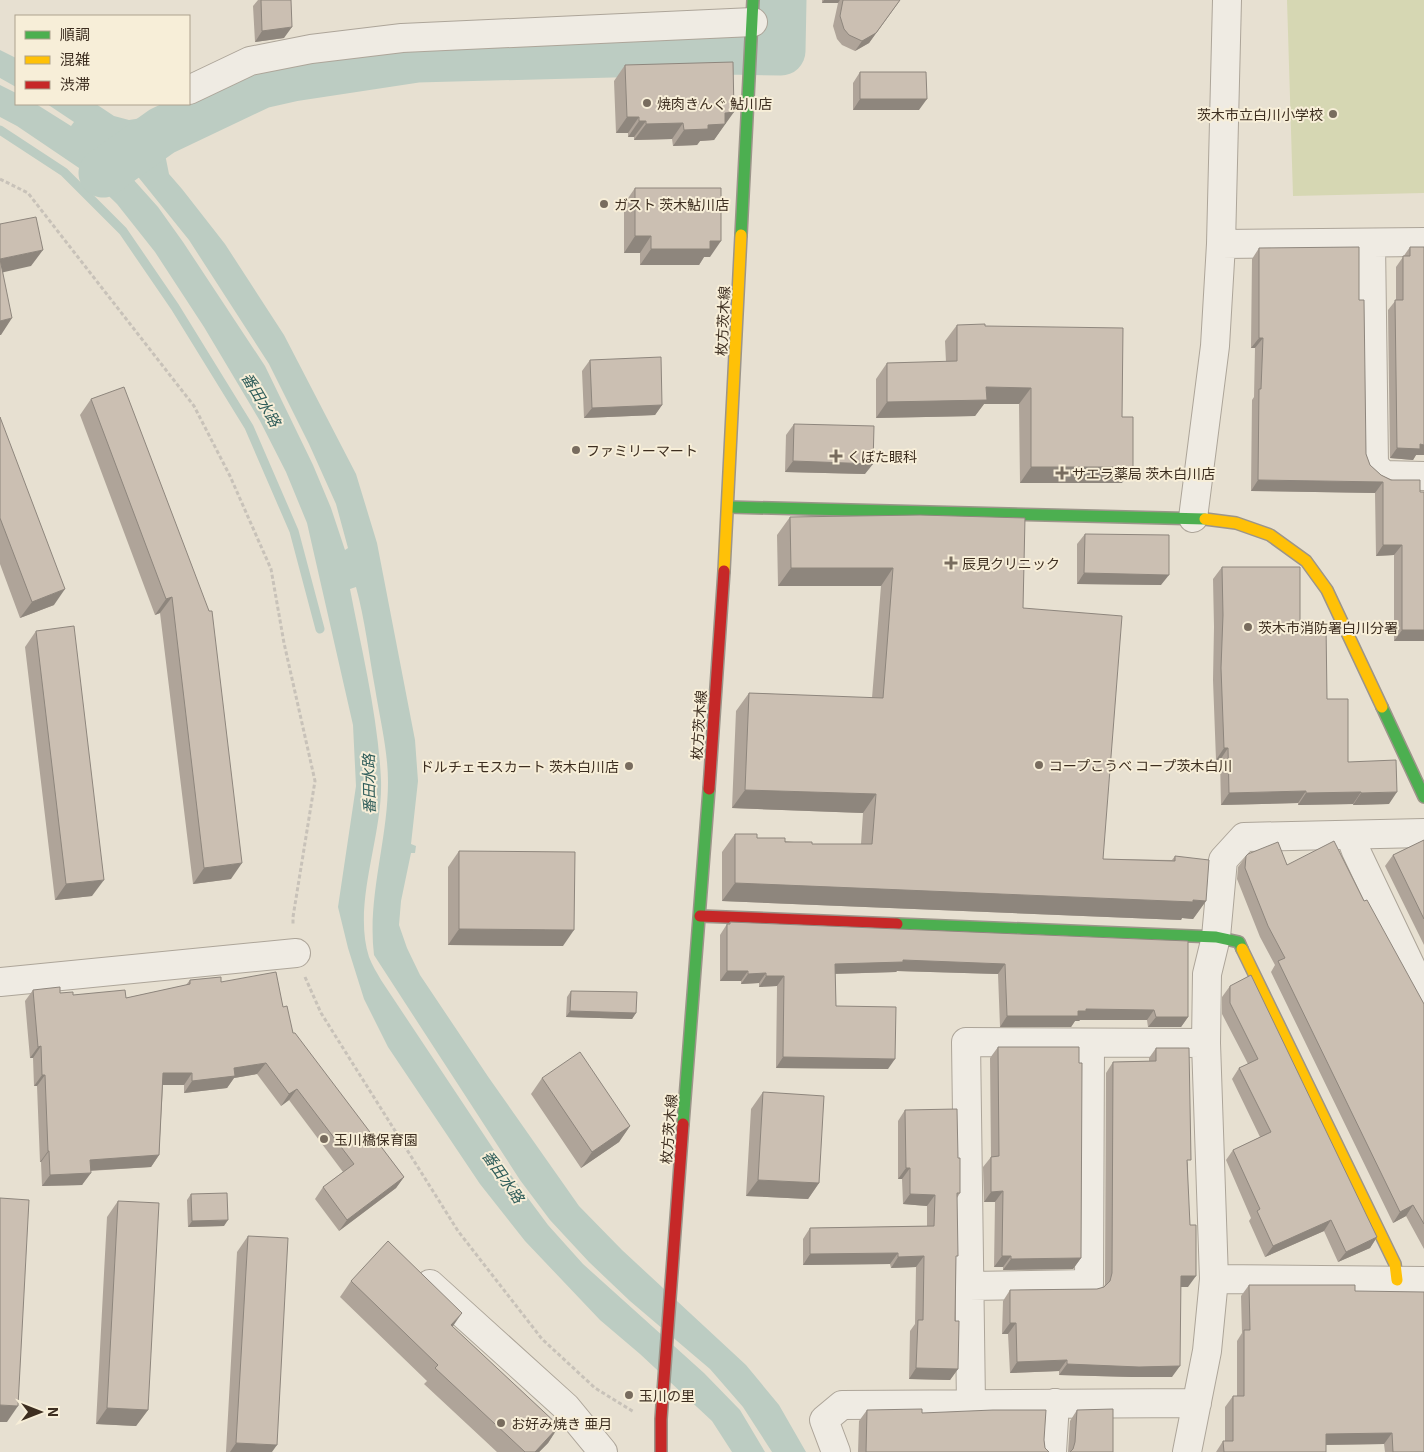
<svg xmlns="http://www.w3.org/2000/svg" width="1424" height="1452" viewBox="0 0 1424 1452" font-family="Georgia,'Noto Sans JP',serif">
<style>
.green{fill:#d6d7b3}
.water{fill:#bcccc2;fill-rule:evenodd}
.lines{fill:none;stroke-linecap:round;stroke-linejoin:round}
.stream{stroke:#bcccc2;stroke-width:9}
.river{stroke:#bcccc2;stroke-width:49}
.street-casing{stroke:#ada599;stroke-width:30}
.fast-casing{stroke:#9c958a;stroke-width:14}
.slow-casing{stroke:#9c958a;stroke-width:14}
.jam-casing{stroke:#9c958a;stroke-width:14}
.path{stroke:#c8c2b9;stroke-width:3;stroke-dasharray:4 2.5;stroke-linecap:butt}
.street{stroke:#efebe3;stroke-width:28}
.fast{stroke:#4caf50;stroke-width:11}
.slow{stroke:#ffc107;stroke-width:11}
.jam{stroke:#c62828;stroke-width:11}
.wall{fill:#afa499}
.shaded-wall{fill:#8e867d}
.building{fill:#cbbfb2;stroke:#8e867d}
.poi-dot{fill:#786c5e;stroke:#f7eed8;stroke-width:2}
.labels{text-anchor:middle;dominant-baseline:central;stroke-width:4;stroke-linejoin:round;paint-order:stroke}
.poi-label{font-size:14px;fill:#3d2e20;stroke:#f7eed8;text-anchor:start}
.street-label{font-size:14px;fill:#3d2e20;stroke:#f7eed8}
.water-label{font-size:15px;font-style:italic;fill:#2f5d5a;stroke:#f7eed8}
</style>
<rect width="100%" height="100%" fill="#e7e0d1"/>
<!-- green -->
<path class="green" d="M1287 0H1424V193L1293 196Z"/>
<!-- water -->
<path class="water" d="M0 50 16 58V87L0 78Z
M0 85 16 93V104H36L71 126 74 122 47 104H96L114 116 129 120 142 118 153 145 165 154 169 174 182 189 225 244 284 335 356 474 377 543 415 740 418 781 411 844 416 846 415 853H411L401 901 399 925 407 948 420 975 489 1078 579 1206 622 1250 746 1365 779 1405 806 1452H772L743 1407 710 1369 630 1301 589 1262 550 1220 520 1180 374 955C367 897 388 840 388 782 388 751 380 719 375 688 369 655 365 620 356 587L350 589C362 652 378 716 381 780 383 837 352 903 369 957 372 965 377 973 381 980L510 1174 548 1225 583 1264 704 1373 740 1410 765 1452H732L712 1421 640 1354 600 1320 525 1241 480 1184 388 1047 364 999 348 948 338 907 356 786 353 725 307 523 286 472 260 421 204 327 155 252 117 204 82 170 17 126 0 117ZM135 173 189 240 269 364 309 444 336 504 348 548 345 550 331 508 313 465 265 366 183 242 158 207 132 178Z"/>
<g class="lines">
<!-- stream -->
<path class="stream" d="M0 130 64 172 123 231 175 307 249 427 294 531 320 629"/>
<!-- river -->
<path class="river" d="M103 173 162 131 261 84 292 77 417 58 726 50 781 51 782 0"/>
<defs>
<path id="street" d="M189 90 250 61 311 49 402 38 753 22
M1371 243 1374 465 1384 475 1424 476
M1221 244 1424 242
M1193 518 1215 346 1221 244 1227 0
M1350 835 1356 851 1424 994
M0 982 296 953
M1214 1279 1424 1281
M430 1284 566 1407 603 1452
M969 1286 1089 1284 1090 1043
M971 1404 966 1042 1206 1043
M836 1452 824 1420 842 1405 1197 1403
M1052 1452 1055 1403
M1187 1452 1207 1351 1214 1279 1206 1043 1207 974 1216 937 1223 860 1244 837 1424 833"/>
<path id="fast" d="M741 235 753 0
M728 507 1205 519
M1382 707 1424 797
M897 924 1216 937 1239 942 1242 949
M683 1124 709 789"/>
<path id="slow" d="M1205 519 1236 523 1270 535 1306 561 1327 590 1382 707
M724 571 741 235
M1242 949 1395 1264 1397 1280"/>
<path id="jam" d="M709 789 724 571
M700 916 897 924
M661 1452V1419L683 1124"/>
</defs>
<!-- street casing -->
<use href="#street" class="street-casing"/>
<!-- fast casing -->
<use href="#fast" class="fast-casing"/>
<!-- slow casing -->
<use href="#slow" class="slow-casing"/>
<!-- jam casing -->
<use href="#jam" class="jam-casing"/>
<!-- path -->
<path class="path" d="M0 179 28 193 194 406 230 476 271 569 284 643 315 781 293 917V925
M305 977 321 1013 458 1231 542 1339 595 1388 634 1412"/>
<!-- street -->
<use href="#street" class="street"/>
<!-- fast -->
<use href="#fast" class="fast"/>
<!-- slow -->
<use href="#slow" class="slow"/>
<!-- jam -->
<use href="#jam" class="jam"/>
</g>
<!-- wall -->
<path class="wall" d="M258 0H291L284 38 255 42 253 6Z
M822 0H900L869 43 855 51 842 45 837 39 833 26 838 3H822Z
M625 65 723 128H722L714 140 700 141 697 145 673 146 672 139 634 140V137H628V133H616L614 81Z
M860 72 919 110H853V83Z
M635 188 710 257H704L699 265H640V253H624V204Z
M1410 247 1416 455 1413 460 1390 458 1388 310 1396 300V267Z
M1259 248 1359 300 1366 454 1370 465 1381 475 1420 492 1424 641H1394V555L1376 556 1375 493 1251 491 1252 400 1254 397 1255 348H1251L1252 259Z
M957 325 985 326 1122 417V483H1020L1019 404H984L975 416 876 418V379L887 363 946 362 945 341Z
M590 360 662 405 655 415 584 418 582 371Z
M91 399 209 611 231 879 193 884 160 613 155 615 80 415Z
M0 417 54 605 20 618 0 564Z
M794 424 865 474 785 472 786 435Z
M790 517 1023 608 1103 859 1172 860 1175 856 1206 901 1193 919 1182 918 1181 920 722 901V852L735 834 757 838 812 844H861L863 813 732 808 736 711 749 693 872 698 881 586H778L777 535Z
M1085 534 1161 585 1077 584V544Z
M1222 567 1300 626 1327 699 1348 762 1389 804 1353 805V804L1298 805V803L1221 805 1220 760H1216L1213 680 1214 627 1213 579Z
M36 631 92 896 55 900 25 647Z
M1424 840V945L1385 866 1393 855Z
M459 851 563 946 448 945V867Z
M1246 856 1287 865 1364 901 1424 1004V1249L1406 1216 1393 1223 1271 972 1275 965 1260 937 1237 879 1238 867Z
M730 922 1188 941V1017L1181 1027H1148L1147 1020H1080L1079 1021H1075L1071 1027H1000L998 974 897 971 896 972 835 974 836 1006 888 1069 776 1068 777 986 759 987V983L741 984V981H720V935L727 924H728Z
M190 980 221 982 283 1007 293 1033 404 1177 396 1188 339 1231 315 1199 323 1187 343 1172 289 1100 281 1106 257 1074 234 1078 227 1088 184 1093V1085H163L159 1155 151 1167 90 1171 82 1185 42 1186 41 1162H40L37 1086H34L33 1058H30L25 1001 33 990 60 993 73 995 126 998 186 985Z
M1230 986 1377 1237 1370 1248 1338 1262 1324 1231 1265 1257 1249 1221 1251 1218 1226 1160 1233 1150 1260 1137 1232 1079 1239 1068 1248 1064 1222 1014V997Z
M571 991 636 1013 632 1019 566 1017 567 997Z
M998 1047 1081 1258 1073 1269 1003 1270V1267H994L995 1202H984L983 1167 991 1157 990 1058Z
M1156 1048 1188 1164V1287H1181L1172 1377H1132L1059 1375V1371L1010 1373 1008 1334H1002L1003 1301 1010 1290 1097 1289 1104 1287 1105 1284 1106 1073 1113 1062 1149 1061V1058Z
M542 1078 630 1126 619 1142 581 1168 531 1094Z
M763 1092 819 1183 808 1199 746 1196 751 1109Z
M905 1110 958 1158 960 1193 957 1198 955 1321 958 1369 950 1380 909 1379 910 1331 915 1324 916 1267 891 1268 890 1264 803 1265V1239L810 1228 927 1226V1206L903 1204 902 1179H898V1121Z
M191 1194 224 1226 188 1227 187 1200Z
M118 1201 148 1410 136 1426 96 1424 107 1217Z
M248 1236 272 1452H226L237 1252Z
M351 1281 453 1327 559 1426 548 1443 539 1452H497L424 1384 427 1381 340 1297Z
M1249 1285 1355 1291 1424 1452H1385L1384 1444 1326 1445V1452H1216L1223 1441H1225V1407L1233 1396H1237V1341L1242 1333 1241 1296Z
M867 1410 922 1413 1044 1440 1045 1448 1049 1452H858L859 1421Z
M1077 1410 1113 1452H1068L1070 1421Z"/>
<!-- shaded-wall -->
<path class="shaded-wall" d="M824 0H840L838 3H822Z
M900 0 869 43 855 51 862 41Z
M292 27 284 38 255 42 262 31Z
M860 99H927L919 110H853Z
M734 112 714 140 700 141 697 145 673 146 684 130 725 113Z
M627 117H639L628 133H616Z
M639 121H646L634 137H628Z
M683 123 672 139 634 140 646 124Z
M635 236H651L640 253H624Z
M710 241H721L710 257H704L699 265H640L651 249Z
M43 250 31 266 0 273V259Z
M12 318 1 335H0V321Z
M1259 338H1263L1255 348H1251Z
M986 387 1031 388 1019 404H984L975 416 876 418 887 402Z
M662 405 655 415 584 418 592 408Z
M1420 444 1424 445V455H1416L1413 460 1390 458 1397 448Z
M793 461 873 464 865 474 785 472Z
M1031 467H1133L1122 483H1020Z
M1258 480 1383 482 1375 493 1251 491Z
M1383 545H1402L1394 555 1376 556Z
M791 568H893L881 586H778Z
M1084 573 1169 575 1161 585 1077 584Z
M65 589 54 605 20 618 32 602Z
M172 597 160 613 155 615 166 599Z
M1402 630H1424V641H1394Z
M1224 748H1228L1220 760H1216Z
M745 790 876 794 863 813 732 808Z
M1306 791 1298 803 1221 805 1229 793Z
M1361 792 1353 804 1298 805 1306 793Z
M1397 792 1389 804 1353 805 1361 793Z
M242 863 231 879 193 884 204 868Z
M104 880 92 896 55 900 66 884Z
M735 883 1193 900 1206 901 1193 919 1182 918 1181 920 722 901Z
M459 929 574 930 563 946 448 945Z
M903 960 1005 964 998 974 897 971 896 972 828 974 835 964Z
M727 971H748L741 981H720Z
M766 973 759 983 741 984 748 974Z
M766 976H784L777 986 759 987Z
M1086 1009 1154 1010 1147 1020H1080L1079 1021H1075L1071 1027H1000L1007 1016 1078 1011Z
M570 1011 636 1013 632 1019 566 1017Z
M1156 1017H1188L1181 1027H1148Z
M41 1046 33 1058H30L38 1047Z
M783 1057 895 1059 888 1069 776 1068Z
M266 1063 257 1074 234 1078 227 1088 184 1093 192 1081 234 1068Z
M163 1073H192L184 1085H155Z
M42 1075H45L37 1086H34Z
M297 1089 289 1100 281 1106 289 1094Z
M630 1126 619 1142 581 1168 592 1152Z
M48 1151H49L41 1162H40Z
M159 1155 151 1167 82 1171 90 1160Z
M906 1168H910L902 1179H898Z
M91 1173 82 1185 42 1186 50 1175Z
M404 1177 396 1188 339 1231 347 1220Z
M758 1180 819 1183 808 1199 746 1196Z
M1003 1191 995 1202H984L991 1192Z
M910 1194 935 1195 927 1206 903 1204Z
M1413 1205 1406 1216 1393 1223 1400 1212Z
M228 1220 224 1226 188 1227 192 1221Z
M1331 1220 1324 1231 1265 1257 1273 1246Z
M1377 1237 1370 1248 1338 1262 1346 1252Z
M898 1253 890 1264 803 1265 810 1254Z
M924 1256 916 1267 891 1268 898 1257Z
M1002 1256H1011L1003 1267H994Z
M1081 1258 1073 1269 1003 1270 1011 1259Z
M1181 1276H1196L1188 1287H1173Z
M462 1313 451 1329V1325Z
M1010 1323H1016L1008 1334H1002Z
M1067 1360 1059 1371 1010 1373 1017 1362Z
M1067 1364 1180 1366 1172 1377H1132L1059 1375Z
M916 1368 958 1369 950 1380 909 1379Z
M0 1405 18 1406 7 1422H0Z
M107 1408 148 1410 136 1426 96 1424Z
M559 1426 548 1443 539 1452H535Z
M1392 1433 1384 1444 1318 1445 1326 1434Z
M236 1443 277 1445 272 1452H230Z"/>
<!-- building -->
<path class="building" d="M261 0H291L292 27 262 31Z
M843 0H900L876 33 862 41 849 35 844 29 840 16Z
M733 62 734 112 725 113V124L708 125V129L684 130 683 123 646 124V121H639V117H627L625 65Z
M860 72H926L927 99H860Z
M635 188H721V241H710V249H651V236H635Z
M36 217 43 250 0 259 12 318 0 321V224Z
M1359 247V300H1364L1366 454 1370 465 1381 475 1391 480H1420V492H1424V630H1402V545H1383V482L1258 480 1259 389H1261L1263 338H1259V248Z
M1410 247H1424V445L1420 444V449L1397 448 1395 300H1403V256H1410Z
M985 324V326L1123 328 1122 417H1133V467H1031V388L986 387 987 400 887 402V363L957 361V325Z
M661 357 662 405 592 408 590 360Z
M124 387 209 611H212L242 863 204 868 172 597 166 599 91 399Z
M0 417 65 589 32 602 0 518Z
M794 424 874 426 873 464 793 461Z
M920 515 1025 518 1023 608 1122 616 1103 859 1175 861V856L1209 860 1206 901 1193 900V902L735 883V834H757V838H785V842H812V844H872L876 794 745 790 749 693 883 698 893 568H791L790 517Z
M1085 534 1169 535V575L1084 573Z
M1222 567H1300V626L1326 625 1327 699H1348V762L1396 760 1397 792 1361 793V792L1306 793V791L1229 793 1228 748H1224L1221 668 1223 615Z
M74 626 104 880 66 884 36 631Z
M1424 840V919L1393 855Z
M1334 841 1364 901 1367 900 1424 1004V1224L1413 1205 1400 1212 1278 961 1285 958 1268 926 1245 868 1246 856 1248 854 1278 842 1287 865Z
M459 851 575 852 574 930 459 929Z
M730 922 1188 941V1017H1156L1154 1010 1086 1009V1011H1078V1016H1007L1005 964 903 960V962L835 964 836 1006 896 1007 895 1059 783 1057 784 976H766V973L748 974V971H727V924H730Z
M276 972 283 1007 287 1006 293 1033H295L404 1177 347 1220 323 1187 354 1164 297 1089 289 1094 266 1063 234 1068 235 1076 192 1081V1073H163L159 1155 90 1160 91 1173 50 1175 49 1151H48L45 1075H42L41 1046 38 1047 33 990 60 987V993L73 992V995L125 990 126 998 190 984V980L221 977V982Z
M1251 975 1377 1237 1346 1252 1331 1220 1273 1246 1257 1211 1260 1209 1233 1150 1271 1132 1239 1068 1258 1059 1230 1003V986Z
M571 991 637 992 636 1013 570 1011Z
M998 1047H1079V1063H1082L1081 1258 1011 1259V1256H1002L1003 1191 991 1192V1157L999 1156Z
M1156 1048H1189L1191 1160H1187L1190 1225H1196V1276H1181L1180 1366 1139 1367 1067 1364V1360L1017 1362 1016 1323H1010V1290L1097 1289 1104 1287 1110 1281 1112 1273 1113 1062 1156 1061Z
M580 1052 630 1126 592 1152 542 1078Z
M763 1092 824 1096 819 1183 758 1180Z
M957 1109 958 1158H960V1193H957L958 1256H956L955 1321H959L958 1369 916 1368 918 1320H923L924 1256 898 1257V1253L810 1254V1228L934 1226 935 1195 910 1194V1168H906L905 1110Z
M227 1193 228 1220 192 1221 191 1194Z
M0 1198 29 1200 18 1406 0 1405Z
M118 1201 159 1203 148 1410 107 1408Z
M248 1236 288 1238 277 1445 236 1443Z
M388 1241 462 1313 451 1325 559 1426 535 1452H525L435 1368 438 1365 351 1281Z
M1249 1285H1355V1291L1424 1292V1452H1393L1392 1433 1326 1434V1452H1224L1223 1441H1233V1396H1244V1330H1250Z
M922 1409V1413L993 1410H1046L1044 1440 1045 1448 1049 1452H866L867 1410Z
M1113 1409V1452H1070L1073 1449 1075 1442 1077 1410Z"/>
<!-- markers -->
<g class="poi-dot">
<circle cx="647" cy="103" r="5"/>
<circle cx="1333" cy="114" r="5"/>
<circle cx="604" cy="204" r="5"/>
<circle cx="576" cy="450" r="5"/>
<path d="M833.5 448.5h5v5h5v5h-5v5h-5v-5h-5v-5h5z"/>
<path d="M1059.5 465.5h5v5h5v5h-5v5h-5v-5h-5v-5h5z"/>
<path d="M948.5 555.5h5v5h5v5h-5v5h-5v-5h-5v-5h5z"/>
<circle cx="1248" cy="627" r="5"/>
<circle cx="1039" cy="765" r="5"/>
<circle cx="629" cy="766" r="5"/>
<circle cx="324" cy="1139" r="5"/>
<circle cx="629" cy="1395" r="5"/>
<circle cx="501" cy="1423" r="5"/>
</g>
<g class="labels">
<!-- poi labels -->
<g class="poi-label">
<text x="657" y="103">焼肉きんぐ 鮎川店</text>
<text x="1323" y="114" text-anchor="end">茨木市立白川小学校</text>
<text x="614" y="204">ガスト 茨木鮎川店</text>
<text x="586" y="450">ファミリーマート</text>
<text x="847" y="456">くぼた眼科</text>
<text x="1072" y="473">サエラ薬局 茨木白川店</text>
<text x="962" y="563">辰見クリニック</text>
<text x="1258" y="627">茨木市消防署白川分署</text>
<text x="1049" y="765">コープこうべ コープ茨木白川</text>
<text x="619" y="766" text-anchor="end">ドルチェモスカート 茨木白川店</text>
<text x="334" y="1139">玉川橋保育園</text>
<text x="639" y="1395">玉川の里</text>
<text x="511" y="1423">お好み焼き 亜月</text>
</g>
<!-- street labels -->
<g class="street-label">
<text transform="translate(722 321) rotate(-87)">枚方茨木線</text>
<text transform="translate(698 725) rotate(-86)">枚方茨木線</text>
<text transform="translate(668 1129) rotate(-85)">枚方茨木線</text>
</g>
<!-- water labels -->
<g class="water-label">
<text transform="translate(262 399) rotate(59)">番田水路</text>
<text transform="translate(368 784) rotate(-91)">番田水路</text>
<text transform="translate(504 1176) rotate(55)">番田水路</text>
</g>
</g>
<!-- legend -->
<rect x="15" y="15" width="175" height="90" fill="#f7eed8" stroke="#ada18e"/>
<rect x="25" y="31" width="25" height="8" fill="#4caf50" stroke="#ada18e"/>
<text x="60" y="40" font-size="15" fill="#3d2e20">順調</text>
<rect x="25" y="56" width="25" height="8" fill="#ffc107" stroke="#ada18e"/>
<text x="60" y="65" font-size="15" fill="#3d2e20">混雑</text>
<rect x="25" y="81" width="25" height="8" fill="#c62828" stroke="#ada18e"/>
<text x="60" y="90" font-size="15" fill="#3d2e20">渋滞</text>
<!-- north arrow -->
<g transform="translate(40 1412) rotate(90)" stroke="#f7eed8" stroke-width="4" paint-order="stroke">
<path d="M0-4L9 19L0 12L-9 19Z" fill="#3d2e20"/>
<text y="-8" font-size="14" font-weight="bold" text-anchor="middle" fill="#3d2e20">N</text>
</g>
</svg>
